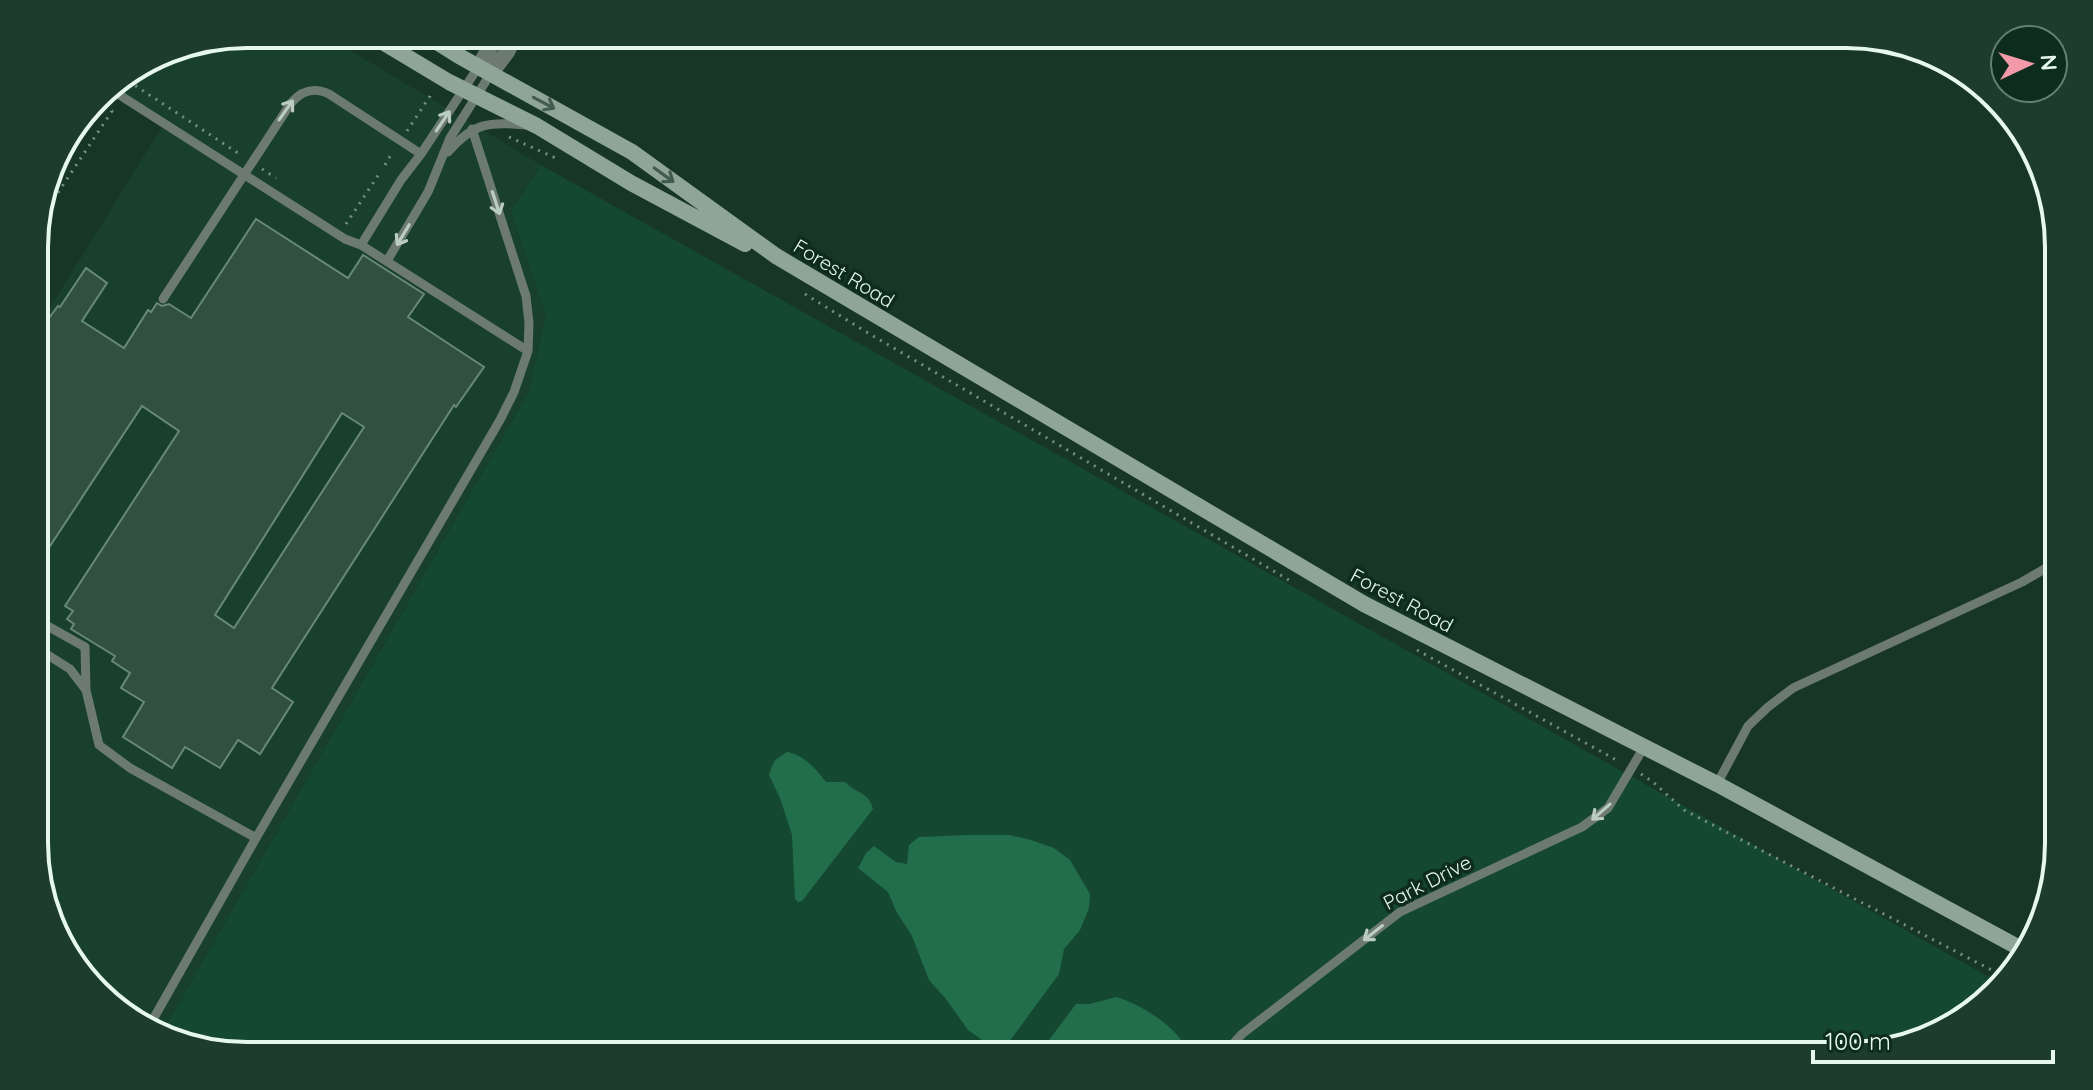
<svg xmlns="http://www.w3.org/2000/svg" width="2093" height="1090" viewBox="0 0 2093 1090" font-family="Quicksand,sans-serif">
<style>
.built{fill:#18402c}
.green{fill:#144830}
.water{fill:#226e4b}
.building{fill:#31503f;stroke:#688976;stroke-width:2;fill-rule:evenodd}
.lines{fill:none;stroke-linecap:round;stroke-linejoin:round}
.path{stroke:#779082;stroke-width:3;stroke-dasharray:2 6;stroke-linecap:butt}
.lane{stroke:#6c7a72;stroke-width:9}
.street{stroke:#6c7a72;stroke-width:16}
.secondary{stroke:#8ea598;stroke-width:16}
.oneway{stroke:#415c4e}
.oneway2{stroke:#bbccc2}
.labels{text-anchor:middle;dominant-baseline:central;stroke-width:7;stroke-linejoin:round;paint-order:stroke}
.street-label{font-size:20px;fill:#e6f8ed;stroke:#0d2c1d}
.rim{fill:none;stroke:#e6f8ed;stroke-width:4}
</style>
<rect width="100%" height="100%" fill="#173626"/>
<!-- built -->
<path class="built" d="M247 34H323L541 165 511 212 546 315 528 393 160 1036 152 1034 78 972 36 871 35 332 163 125 109 85 166 50Z"/>
<!-- green -->
<path class="green" d="M541 165 1998 982 1964 1020 1860 1056H247L160 1036 528 393 546 315 511 212Z"/>
<!-- water -->
<path class="water" d="M787 752C804 755 816 769 826 782H845C857 794 869 792 873 809L802 901 798 902 795 899 792 835 780 798 769 775C775 758 773 762 787 752Z
M968 835H1009L1031 840 1054 848 1070 860 1090 894 1089 908 1080 930 1064 949 1059 974 1009 1042C1001 1049 998 1052 987 1053L983 1047 981 1039 968 1030 946 999 929 980 912 936 896 911 888 892 858 868 866 853 874 846 896 862 907 864 909 845 919 837Z
M1116 997C1143 1005 1181 1029 1190 1056H1037L1076 1004H1090Z"/>
<!-- building -->
<path class="building" d="M256 219 348 278 363 255 424 294 408 317 484 367 456 407 454 405 272 688 293 702 260 754 238 740 220 768 185 747 172 768 123 737 144 702 121 688 130 673 112 661 115 656 71 629 74 624 67 619 73 611 65 606 179 431 142 406 35 569V345L49 324 46 322 58 306 60 307 86 268 107 283 82 321 124 348 148 310 151 312 157 303 162 306 169 304 191 318ZM342 413 364 427 234 628 215 615Z"/>
<g class="lines">
<!-- path -->
<path class="path" d="M335 34 358 46
M122 77 241 155
M407 131 430 96 431 90
M509 137 560 160
M385 165 393 151
M262 169 276 178
M346 224 379 174
M36 226 112 111 96 101
M805 294 863 330 1294 583
M1417 650 1620 762
M1641 774 1653 782 1684 810 2003 976"/>
<!-- lane -->
<path class="lane" d="M107 87 345 239 361 245 528 351 514 392 500 420 256 838 147 1030
M472 129 526 296 529 323 528 351
M448 152C473 123 489 121 526 125
M361 245 401 180 421 154 479 66
M387 261 428 192 450 138 491 73
M163 299 291 103C302 90 314 87 329 94L421 154
M35 619 85 647 86 690 99 745 130 768 256 838
M35 647 70 669 86 690
M1717 784 1748 726 1768 707 1793 688 2022 582 2058 561
M1222 1056 1242 1034 1400 912 1582 827 1608 808 1644 747"/>
<!-- street -->
<path class="street" d="M479 66 498 34
M491 73 507 52 516 34"/>
<!-- secondary -->
<path class="secondary" d="M369 34 449 82 537 126 631 183 745 244
M424 34 459 56 632 152 776 256 1364 604 1717 784 2025 951"/>
</g>
<!-- one-way arrows -->
<defs><path id="oneway-shaft" d="M-6 0H5M1.5-3L5.5 0L1.5 3" fill="none" stroke-width="1.6" stroke-linecap="round" stroke-linejoin="round" transform="scale(2)"/></defs>
<g class="oneway">
<use href="#oneway-shaft" transform="translate(544 103) rotate(28)"/>
<use href="#oneway-shaft" transform="translate(664 175) rotate(36)"/>
</g>
<g class="oneway2">
<use href="#oneway-shaft" transform="translate(286 110) rotate(-55)"/>
<use href="#oneway-shaft" transform="translate(443 121) rotate(-56)"/>
<use href="#oneway-shaft" transform="translate(496 203) rotate(72)"/>
<use href="#oneway-shaft" transform="translate(403 235) rotate(121)"/>
<use href="#oneway-shaft" transform="translate(1601 812) rotate(139)"/>
<use href="#oneway-shaft" transform="translate(1373 933) rotate(142)"/>
</g>
<g class="labels">
<!-- street labels -->
<g class="street-label">
<text transform="translate(844 273) rotate(31)">Forest Road</text>
<text transform="translate(1402 600) rotate(28)">Forest Road</text>
<text transform="translate(1427 882) rotate(-27)">Park Drive</text>
</g>
</g>
<!-- crop -->
<path d="M0 0H2093V1090H0ZM247 48H1846A199 199 0 0 1 2045 247V843A199 199 0 0 1 1846 1042H247A199 199 0 0 1 48 843V247A199 199 0 0 1 247 48Z" fill="#1e3c2e" fill-rule="evenodd"/>
<path class="rim" d="M247 48H1846A199 199 0 0 1 2045 247V843A199 199 0 0 1 1846 1042H247A199 199 0 0 1 48 843V247A199 199 0 0 1 247 48Z"/>
<!-- north arrow -->
<g transform="translate(2029 64) rotate(86)"><circle r="38" fill="#0d2c1d" stroke="#647e70" stroke-width="2"/>
<path d="M0-6L14 30L0 20L-14 30Z" fill="#f39aa8"/>
<text y="-12" font-size="22" font-weight="bold" text-anchor="middle" fill="#e6f8ed">N</text>
</g>
<!-- scale -->
<path d="M1813 1050v12h240v-12" fill="none" stroke="#e6f8ed" stroke-width="4"/>
<text x="1825" y="1050" font-size="24" fill="#e6f8ed" stroke="#0d2c1d" stroke-width="6" paint-order="stroke">100 m</text>
</svg>
